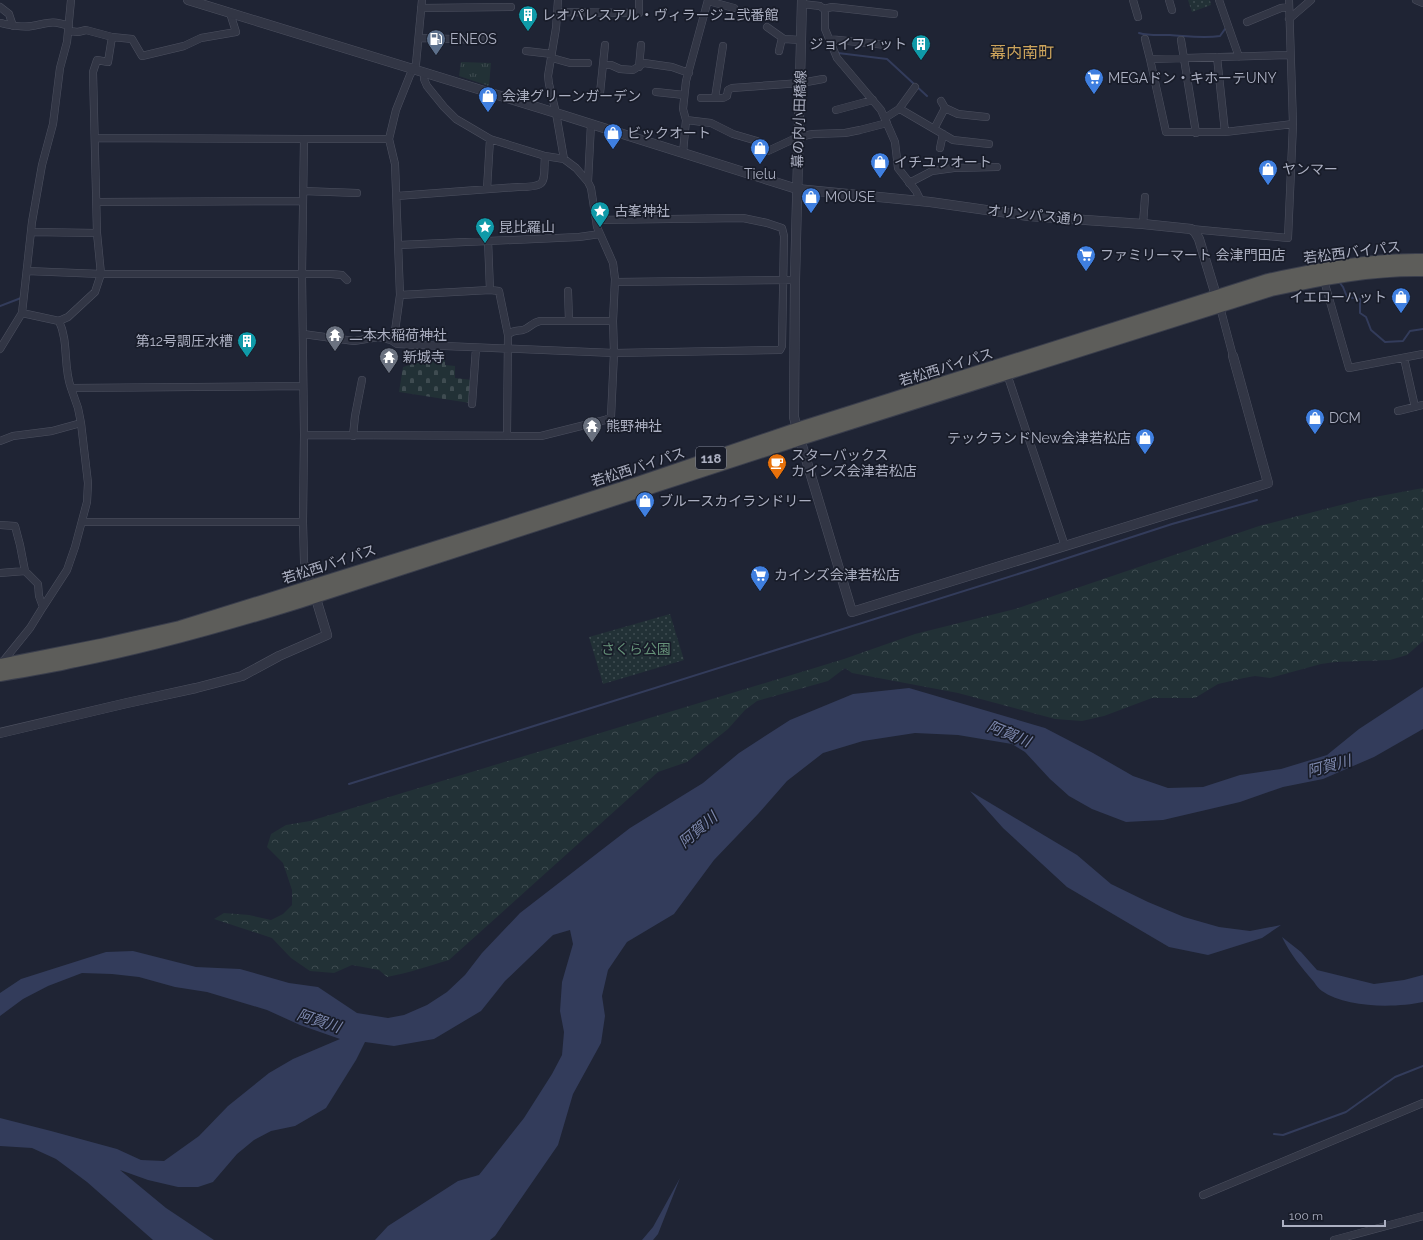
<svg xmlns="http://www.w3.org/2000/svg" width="1423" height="1240" viewBox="0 0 1423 1240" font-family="Raleway,'Noto Sans JP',sans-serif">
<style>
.grass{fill:url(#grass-tufts)}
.forest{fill:url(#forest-crowns)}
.cemetery{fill:url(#cemetery-stones)}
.park{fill:url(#park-dots)}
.water{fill:#333c5b}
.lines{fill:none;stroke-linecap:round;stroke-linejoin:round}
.stream{stroke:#333c5b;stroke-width:2}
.minor-casing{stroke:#4d5160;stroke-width:8}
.tertiary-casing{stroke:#4d5160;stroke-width:10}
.trunk-casing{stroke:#3a3e4c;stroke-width:14}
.minor{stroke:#323645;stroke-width:7}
.tertiary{stroke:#323645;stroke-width:9}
.trunk{stroke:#5d5d5a;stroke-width:12}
.labels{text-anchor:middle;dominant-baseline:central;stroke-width:3.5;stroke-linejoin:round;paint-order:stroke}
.shield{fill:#181c29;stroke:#808494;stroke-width:1}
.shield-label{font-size:13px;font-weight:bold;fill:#acb0c2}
.poi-label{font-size:14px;fill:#acb0c2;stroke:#181c29;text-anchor:start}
.street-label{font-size:14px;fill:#acb0c2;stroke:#181c29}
.park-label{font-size:14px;fill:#659178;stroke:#181c29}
.water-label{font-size:15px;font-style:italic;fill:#7d88ae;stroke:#181c29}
.quarter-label{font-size:16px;fill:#cda45c;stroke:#181c29}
</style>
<defs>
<pattern id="grass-tufts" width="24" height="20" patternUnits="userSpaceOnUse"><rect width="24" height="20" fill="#223136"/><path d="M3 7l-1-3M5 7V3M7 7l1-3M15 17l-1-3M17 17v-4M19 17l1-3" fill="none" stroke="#3f4c51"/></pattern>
<pattern id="forest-crowns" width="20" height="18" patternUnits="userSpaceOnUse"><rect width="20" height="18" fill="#223136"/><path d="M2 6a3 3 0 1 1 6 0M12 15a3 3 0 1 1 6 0" fill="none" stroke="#3f4c51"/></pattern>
<pattern id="cemetery-stones" width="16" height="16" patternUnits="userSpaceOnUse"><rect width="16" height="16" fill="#223136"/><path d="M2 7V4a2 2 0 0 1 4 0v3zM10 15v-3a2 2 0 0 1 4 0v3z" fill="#3f4c51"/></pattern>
<pattern id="park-dots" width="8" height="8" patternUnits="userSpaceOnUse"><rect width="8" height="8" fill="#223136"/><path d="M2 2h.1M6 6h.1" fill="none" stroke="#3f4c51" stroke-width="1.8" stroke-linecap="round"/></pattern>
</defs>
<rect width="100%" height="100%" fill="#1f2434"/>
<!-- grass -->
<path class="grass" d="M461 62 491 63 489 86 459 76Z"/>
<!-- forest -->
<path class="forest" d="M1423 488V641L1407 655 1390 660 1335 662 1321 664 1270 678 1255 676 1244 678 1218 684 1195 698H1152L1104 716 1082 721 1055 719 958 693 852 673 845 668 828 681 757 701 745 710 728 729 687 762 658 772 449 960C428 966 409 973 387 977L379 970 352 965 334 973 310 971 291 958 272 938 214 919 224 913 249 915 271 920 283 914 292 905V890L283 863 267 847 271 834 286 825 310 821 844 659 915 634 1015 609 1259 526 1364 499Z"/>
<!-- cemetery -->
<path class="cemetery" d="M435 358H445V365L455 366V378L472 380 470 403 399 392 403 367 423 361 433 362Z"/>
<!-- park -->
<path class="park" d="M1188 0H1210L1211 5 1192 12Z
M670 614 684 660 603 684 589 637Z"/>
<!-- water -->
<path class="water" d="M1423 687V729L1374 757 1323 779 1283 787 1240 802 1163 820 1126 822 1092 809 1069 796 1050 779 1025 752 1012 744 958 735 915 733 863 741 823 753 787 781 758 814 714 860 674 914 627 942 608 970 602 996 605 1016 601 1043 573 1094 558 1145 495 1236 490 1240H375L388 1226 458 1181 479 1175 524 1118 552 1074 562 1055 564 1032 560 1011 562 982 573 944 570 930 553 935 505 981 481 1011 434 1039 394 1046 365 1042 356 1060 326 1108 295 1126 271 1131 254 1140 237 1154 213 1182 198 1187H178L148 1180 120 1170 166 1208 214 1240H153L87 1182 56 1159 32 1148 0 1146V1118L51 1131 117 1149 141 1160 164 1161 199 1136 228 1106 269 1073 293 1059 340 1039 300 1025 267 1010 207 992 175 987 139 977 112 974 82 973 48 986 23 999 0 1016V993L21 979 106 952 133 951 196 967 240 969 289 983 318 987 357 1013 388 1018 404 1015 427 1005 447 992 465 975 482 953 520 913 630 828 703 783 739 753 790 720 853 694 909 688 1045 728 1093 753 1133 776 1168 788 1203 787 1240 775 1281 769 1327 755 1359 729Z
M970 791 1077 855 1111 884 1148 902 1184 917 1219 927 1250 931 1281 925 1262 938 1208 955 1169 947 1067 887 1003 828Z
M1282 937 1301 952 1317 970 1374 984 1404 980 1423 975V1002C1395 1008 1346 1008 1322 991 1319 989 1316 985 1314 982 1302 968 1290 954 1282 937Z
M680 1178 658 1234 653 1240H642L653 1227Z"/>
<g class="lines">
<!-- stream -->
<path class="stream" d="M1139 33C1149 36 1159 35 1170 35 1187 36 1203 39 1220 36L1225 29
M838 53 887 59 927 96
M1340 283 1343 287 1347 297 1360 299V313L1366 317 1371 330 1385 342 1403 341 1410 331 1423 329
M0 306 21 298
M349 784 1037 568 1172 524 1257 500
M1274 1134 1283 1135 1346 1112 1395 1077 1423 1066"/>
<defs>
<path id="minor" d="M558 0 556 28 548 76 549 84 556 113 564 159
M1133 0 1138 17
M1169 0 1172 10
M1219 0 1239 57
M1416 0 1423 3
M708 1 734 8
M802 4 820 6 825 10V29L837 58 881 110 895 142 898 168 916 191 921 201
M0 7 9 14 13 26
M421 8 511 7
M824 9 832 7 894 14
M557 12 639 13V0
M1289 19 1311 0
M1247 22 1281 8 1289 7
M0 23C10 25 21 28 32 26 49 23 51 20 69 26
M767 27 784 39 801 40
M69 31 78 32 86 30 112 37 132 39 142 56 184 46 201 38 236 32 230 13
M112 37 108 62 97 60 93 72 97 233 101 274 95 292 68 317 59 321C69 342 63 367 71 388L303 386
M419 38 487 40
M829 39 886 45
M1145 39 1150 59 1166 132H1225L1293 124
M1181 40 1196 133
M526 51 552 54
M779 51 782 38
M1217 57 1225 132
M552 58 570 63H588
M1150 59 1290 55
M603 65H611L620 69 633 70 644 63 672 67 689 73
M639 67 641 45
M424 72V79L427 86 444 107 456 119 468 126 490 139 545 156 564 159 576 168 588 182
M656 92 684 95
M600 93 605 45
M701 98H723L727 96 728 90 732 88 801 83 823 79
M715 98 723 46
M941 101 945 108 958 114 986 117
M900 109 953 140 989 144
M836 110 873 100
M885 118 899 109 915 87
M686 120 711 123 733 134 757 141 764 149 768 151 798 137 813 134 845 133 860 130 887 123
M934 129 945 108
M95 138 304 139
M940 148 943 134
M683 153 686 120 683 109 686 81 708 0
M909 183 932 171 954 168 997 167
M487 189 490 139
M303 191 357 193
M397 196 518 187C549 187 543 183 545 156
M97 202 303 201
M1143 224 1145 197
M1191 229 1288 238 1293 124 1289 0
M31 232 97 233
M488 240 490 290
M399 245 579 237 600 234
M27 271 101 274H331L342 275 347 280
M1323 277 1349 368 1423 354
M615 282 795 280
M568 291 569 321
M400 295 490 290 499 291 508 335
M1220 307 1233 356
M22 313 59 321
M303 334 354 341 379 337 391 340 397 344 614 353 780 350 782 346 784 236 782 228 767 223 743 218 596 220
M391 340 395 331 400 295 395 164 389 139 396 110 410 75 416 64 422 0
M0 349 22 313 32 222 42 165 53 124 60 68 67 42 71 0
M1404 358 1415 407
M1007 374 1065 546
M472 404 476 348
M1398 411 1423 405
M304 435 541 436 605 420 611 417 614 353 613 321 615 279 613 263 597 227 591 188 588 182 591 124
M353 436 355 416 362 380
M507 436 508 335C512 330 517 331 523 330 530 328 531 323 540 321H613
M0 441 13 436 52 431 81 423
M82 522H303
M0 525 15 526 20 545 25 571 38 584 39 596 43 607 30 628 1 664
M0 573 25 571
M312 586 304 562 303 522 304 435 302 274 304 139H389
M43 607 67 570 75 547 87 502 88 483 81 423 78 408 71 388
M1203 1195 1423 1103
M1334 1240 1423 1216"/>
<path id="tertiary" d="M188 0 556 113 797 189 930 202 1028 216 1143 224 1191 229 1195 232 1199 239 1218 302
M802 0 795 280 794 417 797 429 852 612 1268 483 1233 356
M0 733 127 703 196 688 242 676 279 656 327 635 314 592"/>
<path id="trunk" d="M0 665 101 645 180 627 482 533 638 483 797 429 1268 280C1319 269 1371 259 1423 260
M0 675C25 671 50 667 75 661 151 646 225 625 299 602L800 439 1271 290C1321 279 1372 269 1423 270"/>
</defs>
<!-- minor casing -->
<use href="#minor" class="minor-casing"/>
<!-- tertiary casing -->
<use href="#tertiary" class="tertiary-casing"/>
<!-- trunk casing -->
<use href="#trunk" class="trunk-casing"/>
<!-- minor -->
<use href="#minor" class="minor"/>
<!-- tertiary -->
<use href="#tertiary" class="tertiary"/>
<!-- trunk -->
<use href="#trunk" class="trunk"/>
</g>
<!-- icons -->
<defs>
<symbol id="building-pin" viewBox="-11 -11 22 30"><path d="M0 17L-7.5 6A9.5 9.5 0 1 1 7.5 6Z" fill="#0f9aa8" stroke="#181c29"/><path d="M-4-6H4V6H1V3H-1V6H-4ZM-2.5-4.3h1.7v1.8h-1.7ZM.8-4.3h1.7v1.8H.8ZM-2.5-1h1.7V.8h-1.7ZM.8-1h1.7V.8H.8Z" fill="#fff"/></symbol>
<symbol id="fuel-pin" viewBox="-11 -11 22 30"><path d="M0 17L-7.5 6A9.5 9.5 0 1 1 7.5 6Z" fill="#5c6f8a" stroke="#181c29"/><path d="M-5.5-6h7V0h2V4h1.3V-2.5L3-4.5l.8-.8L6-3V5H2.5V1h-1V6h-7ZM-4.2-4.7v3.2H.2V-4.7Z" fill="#fff"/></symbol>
<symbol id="supermarket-pin" viewBox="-11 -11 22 30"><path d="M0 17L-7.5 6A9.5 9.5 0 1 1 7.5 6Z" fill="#3f7fe0" stroke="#181c29"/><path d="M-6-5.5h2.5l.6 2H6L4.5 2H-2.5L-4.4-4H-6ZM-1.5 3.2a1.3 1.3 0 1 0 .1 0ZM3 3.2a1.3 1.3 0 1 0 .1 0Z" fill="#fff"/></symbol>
<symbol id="shop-pin" viewBox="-11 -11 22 30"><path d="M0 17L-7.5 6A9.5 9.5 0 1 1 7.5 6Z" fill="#3f7fe0" stroke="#181c29"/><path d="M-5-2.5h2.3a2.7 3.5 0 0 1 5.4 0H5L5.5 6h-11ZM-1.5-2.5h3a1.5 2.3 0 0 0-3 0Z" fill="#fff"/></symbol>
<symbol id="sight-pin" viewBox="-11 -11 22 30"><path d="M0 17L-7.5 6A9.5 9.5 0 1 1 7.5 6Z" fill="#0f9aa8" stroke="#181c29"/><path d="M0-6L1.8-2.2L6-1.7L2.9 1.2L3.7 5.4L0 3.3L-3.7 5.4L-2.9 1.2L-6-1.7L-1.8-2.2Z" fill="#fff"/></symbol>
<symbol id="temple-pin" viewBox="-11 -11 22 30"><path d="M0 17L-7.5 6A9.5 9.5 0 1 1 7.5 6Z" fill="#6b7280" stroke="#181c29"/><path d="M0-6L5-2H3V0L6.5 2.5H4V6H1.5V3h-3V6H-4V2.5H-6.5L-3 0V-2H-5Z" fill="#fff"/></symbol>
<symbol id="cafe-pin" viewBox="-11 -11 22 30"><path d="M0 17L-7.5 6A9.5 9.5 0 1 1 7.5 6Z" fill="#e8710a" stroke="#181c29"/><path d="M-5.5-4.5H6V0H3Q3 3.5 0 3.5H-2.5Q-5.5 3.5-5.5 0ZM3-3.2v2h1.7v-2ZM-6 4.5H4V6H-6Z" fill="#fff"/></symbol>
</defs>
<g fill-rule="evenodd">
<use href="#building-pin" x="517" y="4" width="22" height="30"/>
<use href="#fuel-pin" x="425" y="28" width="22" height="30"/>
<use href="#building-pin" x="910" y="33" width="22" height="30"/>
<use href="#supermarket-pin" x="1083" y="67" width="22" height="30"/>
<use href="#shop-pin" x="477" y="85" width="22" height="30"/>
<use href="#shop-pin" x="602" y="122" width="22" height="30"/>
<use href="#shop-pin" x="749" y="137" width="22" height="30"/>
<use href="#shop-pin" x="869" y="151" width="22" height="30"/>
<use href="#shop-pin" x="1257" y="158" width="22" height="30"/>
<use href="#shop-pin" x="800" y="186" width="22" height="30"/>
<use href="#sight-pin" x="589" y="200" width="22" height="30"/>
<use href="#sight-pin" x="474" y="216" width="22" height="30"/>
<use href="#supermarket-pin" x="1075" y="244" width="22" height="30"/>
<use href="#shop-pin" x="1390" y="286" width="22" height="30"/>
<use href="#temple-pin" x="324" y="324" width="22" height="30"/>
<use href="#building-pin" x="236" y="330" width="22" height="30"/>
<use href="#temple-pin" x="378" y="346" width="22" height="30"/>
<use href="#shop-pin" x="1304" y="407" width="22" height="30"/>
<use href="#temple-pin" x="581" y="415" width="22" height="30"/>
<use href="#shop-pin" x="1134" y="427" width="22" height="30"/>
<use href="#cafe-pin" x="766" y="452" width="22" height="30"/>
<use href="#shop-pin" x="634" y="490" width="22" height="30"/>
<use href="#supermarket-pin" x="749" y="564" width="22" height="30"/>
</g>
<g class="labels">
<!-- shield labels -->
<rect class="shield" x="696" y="447" width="30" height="22" rx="3"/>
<g class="shield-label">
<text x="711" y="458">118</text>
</g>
<!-- poi labels -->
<g class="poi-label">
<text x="542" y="15">レオパレスアル・ヴィラージュ弐番館</text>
<text x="450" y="39">ENEOS</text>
<text x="907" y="44" text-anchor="end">ジョイフィット</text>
<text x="1108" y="78">MEGAドン・キホーテUNY</text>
<text x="502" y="96">会津グリーンガーデン</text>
<text x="627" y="133">ビックオート</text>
<text x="894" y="162">イチユウオート</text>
<text x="1282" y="169">ヤンマー</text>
<text x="760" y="174" text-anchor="middle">Tielu</text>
<text x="825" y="197">MOUSE</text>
<text x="614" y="211">古峯神社</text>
<text x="499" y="227">昆比羅山</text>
<text x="1100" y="255">ファミリーマート 会津門田店</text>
<text x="1387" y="297" text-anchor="end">イエローハット</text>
<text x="349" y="335">二本木稲荷神社</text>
<text x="233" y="341" text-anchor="end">第12号調圧水槽</text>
<text x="403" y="357">新城寺</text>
<text x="1329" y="418">DCM</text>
<text x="606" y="426">熊野神社</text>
<text x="1131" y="438" text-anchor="end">テックランドNew会津若松店</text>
<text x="791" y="455">スターバックス<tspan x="791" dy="16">カインズ会津若松店</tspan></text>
<text x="659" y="501">ブルースカイランドリー</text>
<text x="774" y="575">カインズ会津若松店</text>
</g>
<!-- street labels -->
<g class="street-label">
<text transform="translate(799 119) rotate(-88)">幕の内小田橋線</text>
<text transform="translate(1036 215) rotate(6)">オリンパス通り</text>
<text transform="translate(1352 252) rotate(-7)">若松西バイパス</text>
<text transform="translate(946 367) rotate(-17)">若松西バイパス</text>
<text transform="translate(638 467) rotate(-18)">若松西バイパス</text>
<text transform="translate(329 564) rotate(-18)">若松西バイパス</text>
</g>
<!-- park labels -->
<g class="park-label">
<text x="636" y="649">さくら公園</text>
</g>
<!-- water labels -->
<g class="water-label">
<text transform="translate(1009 734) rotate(22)">阿賀川</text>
<text transform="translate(1329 766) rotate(-15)">阿賀川</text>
<text transform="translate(698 830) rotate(-41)">阿賀川</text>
<text transform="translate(319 1021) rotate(18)">阿賀川</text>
</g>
<!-- quarter labels -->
<g class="quarter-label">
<text x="1022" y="52">幕内南町</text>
</g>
</g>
<!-- scale -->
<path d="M1283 1220v6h102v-6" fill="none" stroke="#acb0c2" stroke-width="2"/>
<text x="1289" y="1220" font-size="12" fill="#acb0c2" stroke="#181c29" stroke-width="3" paint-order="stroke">100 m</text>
</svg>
